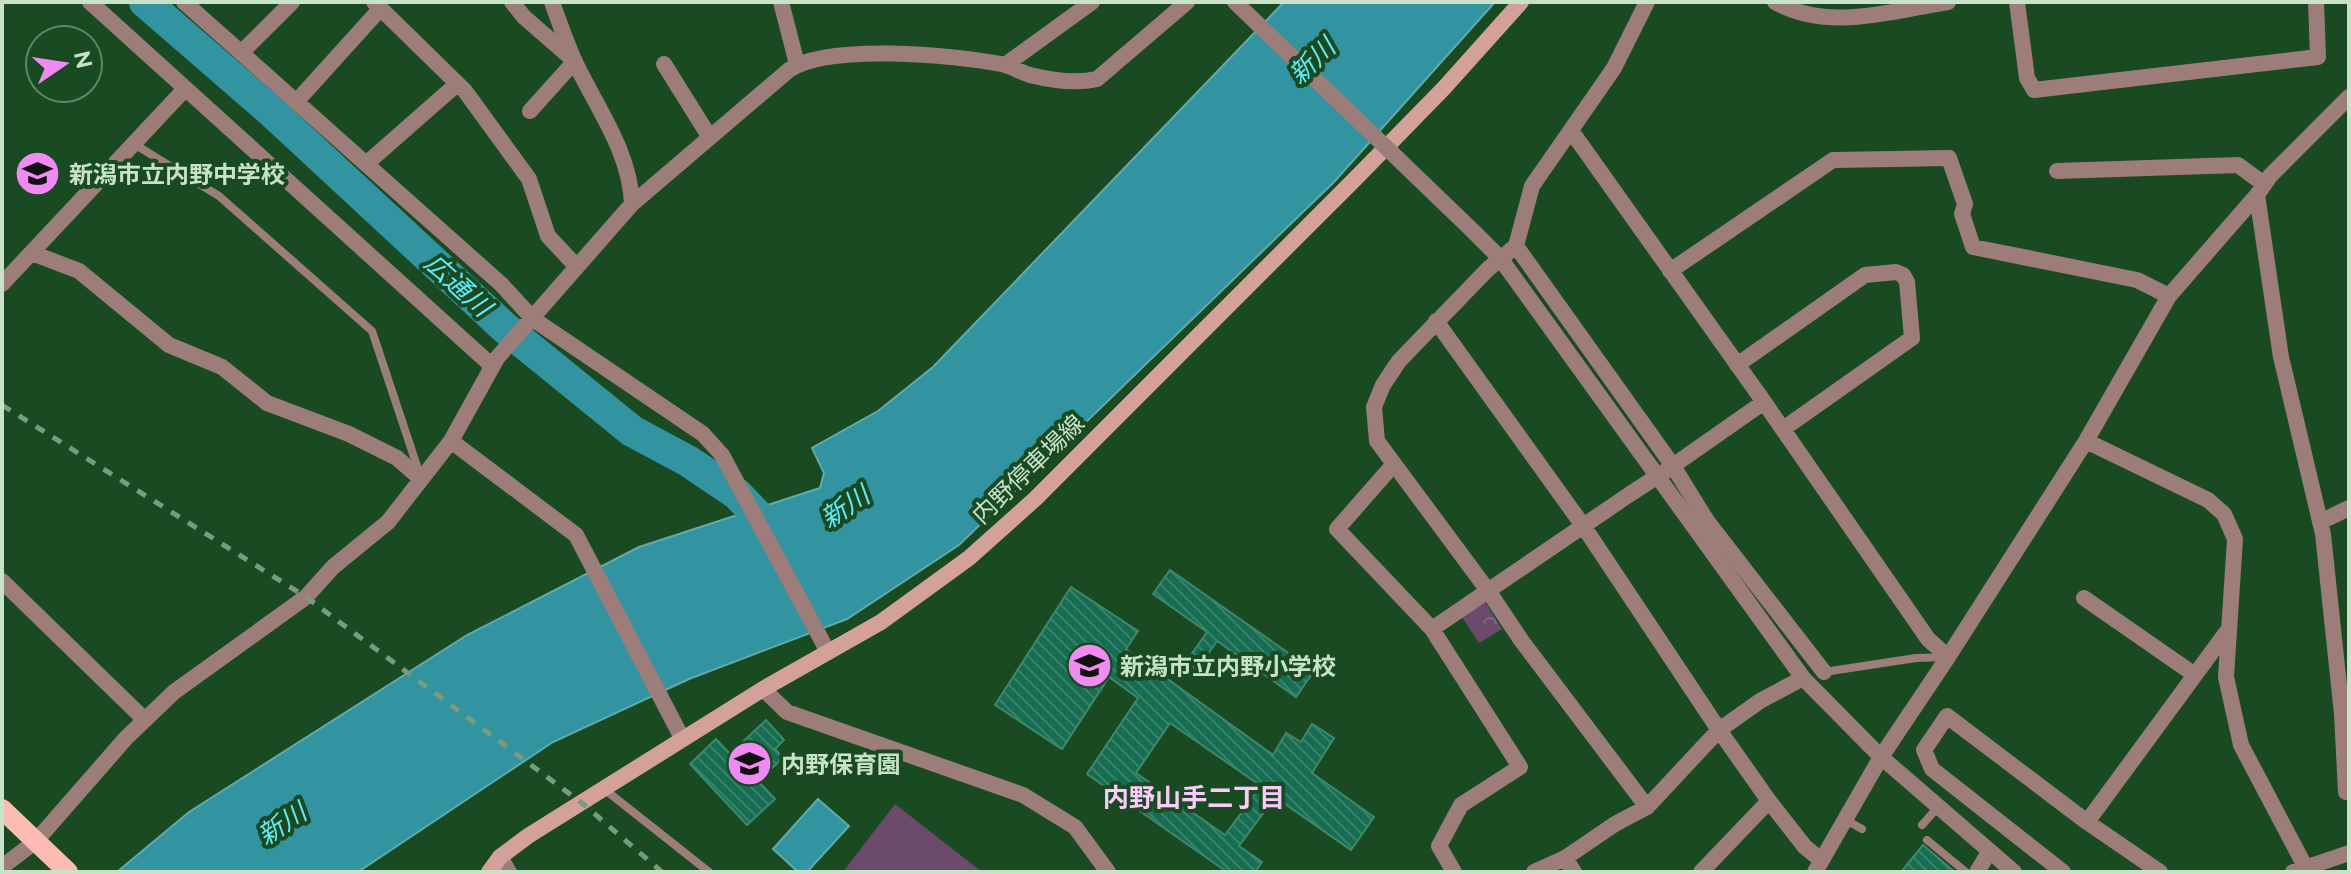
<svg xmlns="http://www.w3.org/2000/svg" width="2351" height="874" viewBox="0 0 2351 874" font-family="Raleway,'Noto Sans JP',sans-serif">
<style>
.park{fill:url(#park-crowns)}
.pitch{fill:#6c4a6c}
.water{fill:#3294a0;stroke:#5fabad;stroke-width:2}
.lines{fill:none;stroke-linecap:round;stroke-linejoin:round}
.river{stroke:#3294a0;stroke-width:32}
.building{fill:url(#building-back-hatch);stroke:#3f886d;stroke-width:2;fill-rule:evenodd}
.service{stroke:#9d7d79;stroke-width:8}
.minor{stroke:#9d7d79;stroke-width:16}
.tertiary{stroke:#9d7d79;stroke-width:16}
.secondary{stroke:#d3a09a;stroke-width:16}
.primary{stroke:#fcbbb3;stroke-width:20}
.rail{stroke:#789c7d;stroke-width:5;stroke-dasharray:10 10;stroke-linecap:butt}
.minor-bridge{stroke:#9d7d79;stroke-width:16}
.tertiary-bridge{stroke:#9d7d79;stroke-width:16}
.labels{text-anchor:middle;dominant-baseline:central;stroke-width:8;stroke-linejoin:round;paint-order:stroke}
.poi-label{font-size:24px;font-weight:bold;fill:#c8e2ca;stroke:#194a21;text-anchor:start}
.street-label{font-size:24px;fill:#c8e2ca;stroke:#194a21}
.water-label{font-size:26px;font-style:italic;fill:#62ebfc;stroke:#194a21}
.neighbourhood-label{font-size:26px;font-weight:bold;fill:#fbccfa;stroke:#194a21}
</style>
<defs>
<pattern id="park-crowns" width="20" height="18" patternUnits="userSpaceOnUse" patternTransform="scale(2)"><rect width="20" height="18" fill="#6c4a6c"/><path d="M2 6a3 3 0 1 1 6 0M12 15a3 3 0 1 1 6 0" fill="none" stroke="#806480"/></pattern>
<pattern id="building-back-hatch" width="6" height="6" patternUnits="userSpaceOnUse" patternTransform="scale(2)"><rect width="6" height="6" fill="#176d52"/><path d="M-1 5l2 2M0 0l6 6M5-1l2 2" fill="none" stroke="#37826a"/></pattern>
</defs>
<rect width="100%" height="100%" fill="#194a21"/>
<!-- park -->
<path class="park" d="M1485 602 1502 629 1479 643 1462 617Z"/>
<!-- pitch -->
<path class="pitch" d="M895 804 982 872H843Z"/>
<!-- water -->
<path class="water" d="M1284 2H1495L1334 182 959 545 847 619 689 679 553 742 358 872H117L189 812 467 635 639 547 820 488 824 473 812 448 878 411 933 367Z
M818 799 849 826 807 872H798L773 849Z"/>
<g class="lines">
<!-- river -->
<path class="river" d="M145 2 272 112 505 328 632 431 688 461 737 494 763 521"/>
</g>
<!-- building -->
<path class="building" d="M1170 570 1314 671 1296 697 1217 641 1197 670 1186 662 1207 632 1153 594Z
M1071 587 1138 631 1126 649 1273 755 1286 733 1301 742 1312 724 1334 738 1312 773 1374 817 1351 850 1275 797 1239 846 1262 862 1255 872H1227L1087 774 1138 698 1109 677 1062 749 995 705ZM1170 723 1261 786 1225 835 1136 773Z
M766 720 784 740 775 749 783 758 758 781 775 799 747 825 690 764 716 739 730 754Z
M1923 845 1955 872H1901Z"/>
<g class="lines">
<!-- service -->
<path class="service" d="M134 144 219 196 372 331 420 475
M1824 672 1916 658 1947 657
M604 789 709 872
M1846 820 1862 829
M1922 825 1938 807
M1927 840 1966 872"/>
<!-- minor -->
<path class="minor" d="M90 2 491 365
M184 2 502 285 533 319 703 434 722 455 828 652
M374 2 465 91 529 179 548 236 577 267
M512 2 524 17 570 57
M552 2C559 22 566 41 574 60 596 107 630 151 632 204
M781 2 797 64
M1775 2C1828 32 1891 11 1948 2
M2017 2 2027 78 2034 90 2318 57 2316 2
M241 53 292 2
M664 64 709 136
M1005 65 1092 2
M296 102 381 8
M530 111 575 61
M1572 132 1764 402 1928 639 1948 657 2086 441 2169 296 2257 195 2270 176 2349 97
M366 164 457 84
M2057 171 2238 165 2264 184
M2257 195 2281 357 2323 534 2342 714 2346 792
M1516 246 1673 466 1707 521 1824 672
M32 253 79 271 169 345 222 367 267 403 349 434 397 458 421 479
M1670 271 1833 160 1949 158 1965 204 1962 214 1973 247 2137 280 2169 296
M2 284 185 89
M1436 321 1584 527 1719 730 1769 801 1805 847 1821 860
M1737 365 1865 275 1896 272 1903 275 1907 282 1912 338 1783 429
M451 441 576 535 682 738
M2086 441 2208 500 2224 514 2235 539 2226 677 2241 745 2308 872
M1394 464 1337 529 1432 629 1630 494
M1664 472 1764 402
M2320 522 2349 508
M2 581 145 720
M2084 598 2195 675
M1432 629 1520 767 1461 805 1439 846 1454 872
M763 689 787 712 1023 795 1075 827 1108 872
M1647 807 1521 640 1489 592 1377 441 1374 407 1383 385 1399 361 1488 269 1516 246 1532 186 1614 68 1647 2
M2087 822 2228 630
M500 857 509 872
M1565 858 1574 872
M2 867 36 841 126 738 174 692 306 597 333 567 388 522 451 441 497 358 632 204 789 70C828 43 954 55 1001 64 1011 66 1020 72 1030 75 1050 80 1076 84 1097 79L1187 2
M1534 872 1565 858 1615 824 1647 807 1719 730 1760 701 1803 678
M1701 872 1769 801
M1977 872 1989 852
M2063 872 1932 769 1924 750 1947 716 2087 822 2160 872
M2293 872 2349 853"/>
<!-- tertiary -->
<path class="tertiary" d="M1475 233 1500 258 1803 678 1881 757 2014 872
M1815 872 1881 757 1948 657"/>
<!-- secondary -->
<path class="secondary" d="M489 872 500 857 528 836 763 689 881 622 969 558 1035 499 1356 178 1444 88 1521 2"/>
<!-- primary -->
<path class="primary" d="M2 809 68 872"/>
<!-- rail -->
<path class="rail" d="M2 405 306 597 582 803 662 872"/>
<!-- minor-bridge -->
<path class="minor-bridge" d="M1630 494 1664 472"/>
<!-- tertiary-bridge -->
<path class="tertiary-bridge" d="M1235 2 1475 233"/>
</g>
<!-- icons -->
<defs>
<symbol id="school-disc" viewBox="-11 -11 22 22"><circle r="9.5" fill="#f28af3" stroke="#194a21"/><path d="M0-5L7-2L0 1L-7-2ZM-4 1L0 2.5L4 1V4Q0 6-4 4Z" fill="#111"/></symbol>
</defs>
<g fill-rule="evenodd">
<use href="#school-disc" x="12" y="148" width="51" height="51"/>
<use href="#school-disc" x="1064" y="640" width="51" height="51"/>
<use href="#school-disc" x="724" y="738" width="51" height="51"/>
</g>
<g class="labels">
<!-- poi labels -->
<g class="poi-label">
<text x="69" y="174">新潟市立内野中学校</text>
<text x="1120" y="666">新潟市立内野小学校</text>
<text x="781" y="764">内野保育園</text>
</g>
<!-- street labels -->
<g class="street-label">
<text transform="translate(1028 469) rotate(-44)">内野停車場線</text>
</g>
<!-- water labels -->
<g class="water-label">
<text transform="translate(1312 61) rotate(-44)">新川</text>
<text transform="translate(458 285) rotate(42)">広通川</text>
<text transform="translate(845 507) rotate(-34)">新川</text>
<text transform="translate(282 824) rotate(-34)">新川</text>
</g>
<!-- neighbourhood labels -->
<g class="neighbourhood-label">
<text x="1194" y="798">内野山手二丁目</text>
</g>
</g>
<!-- border -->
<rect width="2351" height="874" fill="none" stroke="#c8e2ca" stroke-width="8"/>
<!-- north arrow -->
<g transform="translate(64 64) rotate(77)"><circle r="38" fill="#194a21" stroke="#5f8765" stroke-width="2"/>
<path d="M0-6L14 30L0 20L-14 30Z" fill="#f28af3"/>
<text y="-12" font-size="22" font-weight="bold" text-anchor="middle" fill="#c8e2ca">N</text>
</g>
</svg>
